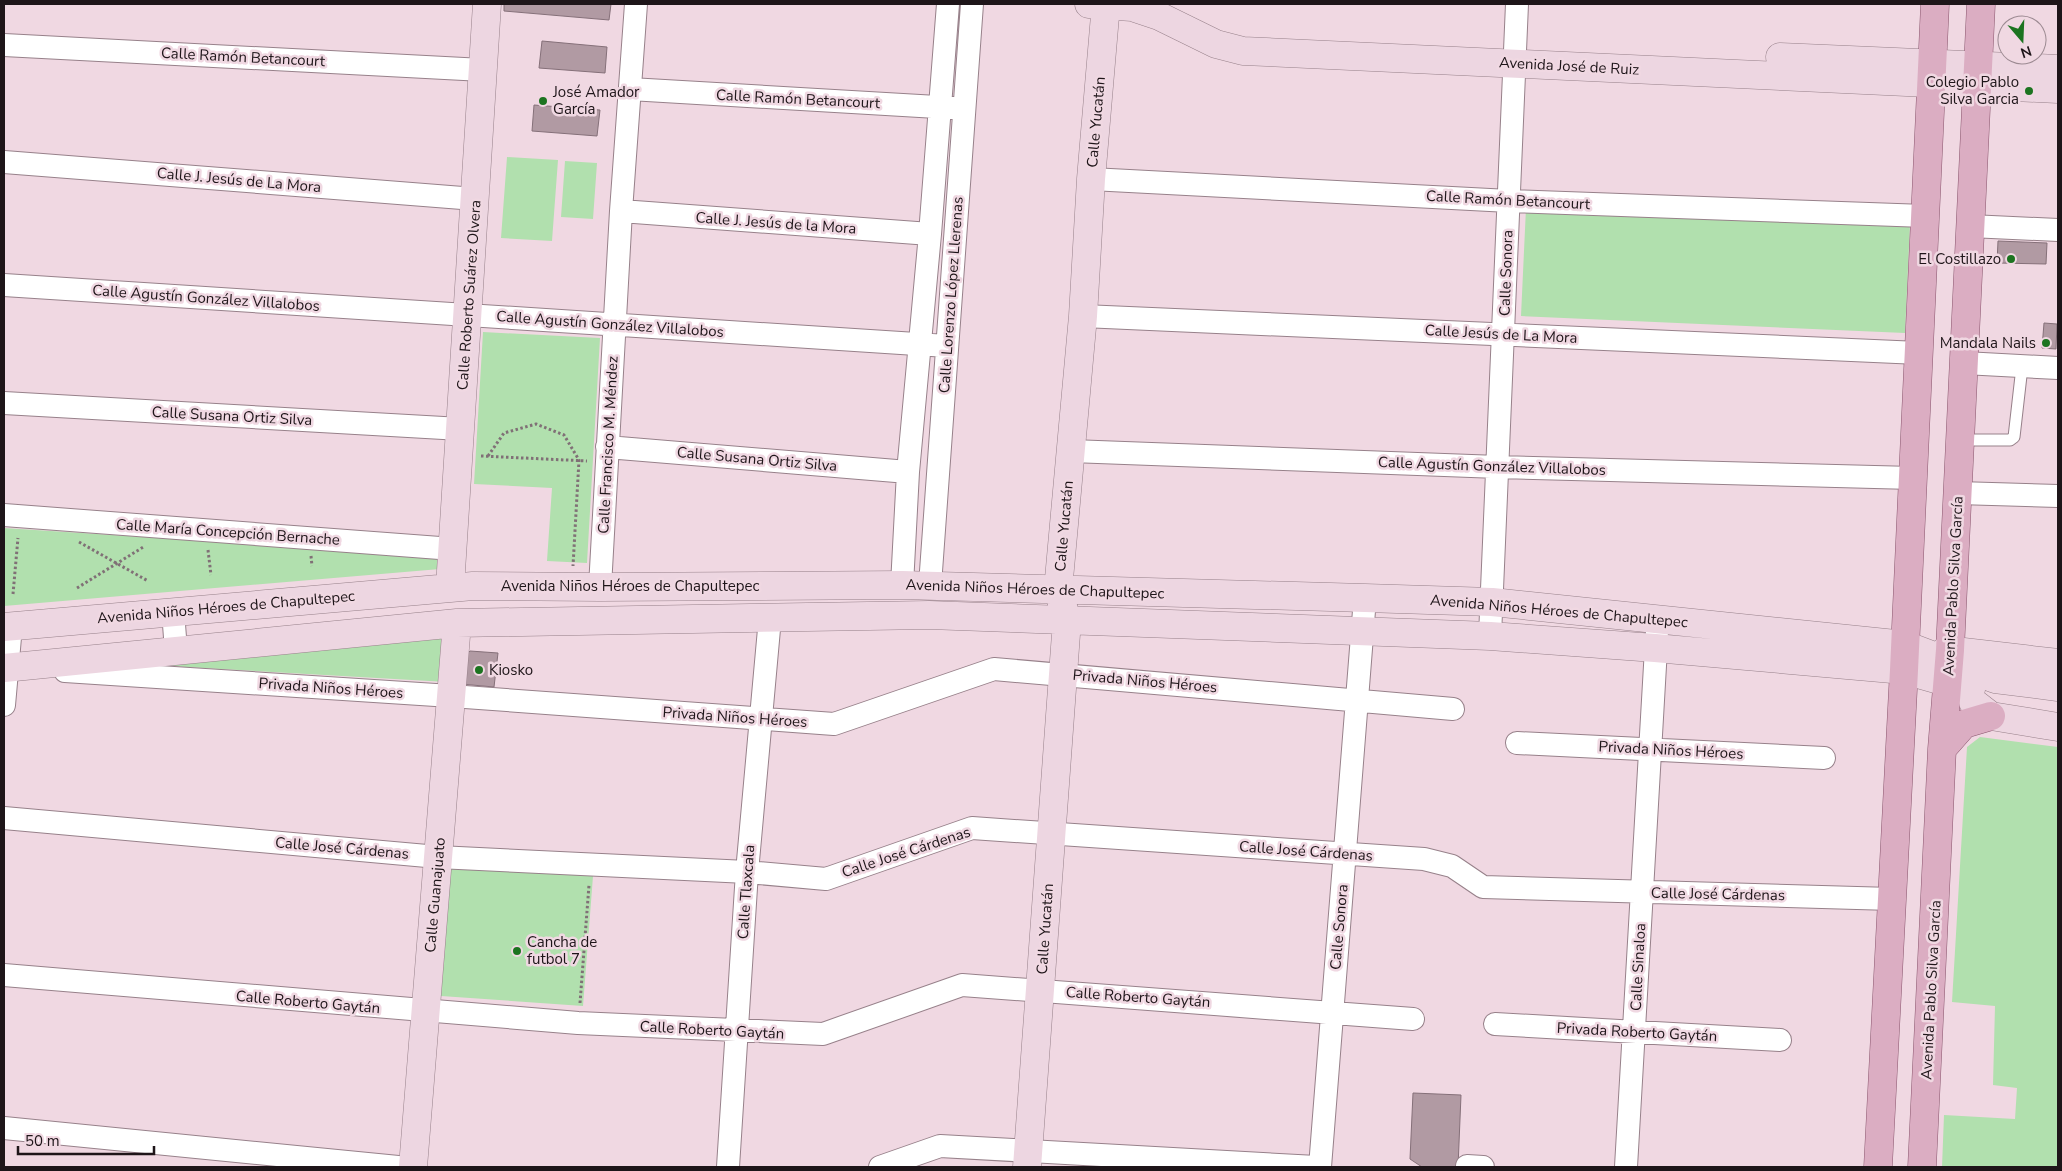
<svg xmlns="http://www.w3.org/2000/svg" width="2062" height="1171" viewBox="0 0 2062 1171" font-family="'Nunito Sans',sans-serif">
<style>
.green{fill:#b1e0ae}
.building{fill:#b19aa3;stroke:#857079}
.lines{fill:none;stroke-linecap:round;stroke-linejoin:round}
.lane-casing{stroke:#97818a;stroke-width:13}
.street-casing{stroke:#97818a;stroke-width:24}
.secondary-casing{stroke:#97818a;stroke-width:29}
.primary-casing{stroke:#89556d;stroke-width:29}
.path{stroke:#807076;stroke-width:3;stroke-dasharray:2.5 2.5;stroke-linecap:butt}
.lane{stroke:#fff;stroke-width:11}
.street{stroke:#fff;stroke-width:22}
.secondary{stroke:#edd6e1;stroke-width:28}
.primary{stroke:#dbadc2;stroke-width:28}
.poi-dot{fill:#1c7420;stroke:#f0d8e2;stroke-width:2}
.labels{text-anchor:middle;dominant-baseline:central;stroke-width:5;stroke-linejoin:round;paint-order:stroke}
.street-label{font-size:15px;fill:#1e1519;stroke:#f0d8e2}
.poi-label{font-size:15px;fill:#1e1519;stroke:#f0d8e2;text-anchor:end}
</style>
<rect width="100%" height="100%" fill="#f0d8e2"/>
<!-- green -->
<path class="green" d="M507 157 558 160 552 241 501 238Z
M565 161 597 163 593 219 561 217Z
M1526 208 1910 225 1905 333 1521 316Z
M483 332 600 338 587 563 547 561 552 488 474 484Z
M4 528 441 556 440 569 4 606Z
M451 633 447 682 134 664Z
M1980 737 2058 747V1167H1942L1944 1115 2015 1119 2017 1088 1993 1085 1995 1006 1952 1002 1967 747Z
M451 865 593 876 583 1006 441 996Z"/>
<!-- building -->
<path class="building" d="M504 4H611L609 20 504 11Z
M542 41 607 47 605 73 539 68Z
M534 105 600 110 597 136 532 131Z
M1998 241 2047 243 2046 264 1997 263Z
M2044 323 2057 324 2056 349 2042 348Z
M470 651 498 653 494 687 461 684 464 657Z
M1413 1093 1461 1095 1458 1167H1422L1410 1159Z"/>
<g class="lines">
<defs>
<path id="lane" d="M1960 440H2010L2014 437 2022 367"/>
<path id="street" d="M4 45 483 70
M630 89 954 108
M4 162 475 199
M1091 179 1509 201 1925 216
M621 211 930 234
M1970 226 2058 230
M4 285 947 346
M1083 316 1919 353
M1964 363 2058 368
M4 403 461 429
M607 447 908 472
M1071 451 1498 467 1913 478
M1958 493 2058 496
M4 515 453 549
M902 585 908 472 930 234 948 4
M930 585 972 4
M600 587 621 211 636 4
M173 612 176 650
M1490 636 1517 4
M65 671 451 696 834 724 994 669 1453 709
M4 705 11 626
M1517 743 1824 758
M4 818 438 857 747 872 826 879 972 828 1424 859 1452 866 1483 887 1892 899
M4 975 578 1023 823 1034 962 985 1413 1019
M1495 1024 1780 1040
M4 1128 398 1167
M1467 1166 1483 1167
M728 1167 747 872 770 618
M880 1167 940 1146 1316 1167
M1320 1167 1365 598
M1626 1167 1657 631"/>
<path id="secondary" d="M1089 4 1132 7 1159 16 1216 44 1243 51 2058 89
M1780 57 2058 69
M450 587 487 4
M4 627 473 586 600 587 902 585 1365 598 1492 602 1905 645 1995 679 2058 687
M1946 650 2058 663
M4 668 457 623 929 615 1490 636 1655 648 1904 670 1971 689
M1973 702 1991 716 2058 727
M413 1167 457 623
M1027 1167 1067 620 1058 590 1083 316 1091 179 1106 4"/>
<path id="primary" d="M1942 749 1964 724 1991 716
M1878 1167 1904 670 1935 4
M1922 1167 1942 749 1950 650 1981 4"/>
</defs>
<!-- lane casing -->
<use href="#lane" class="lane-casing"/>
<!-- street casing -->
<use href="#street" class="street-casing"/>
<!-- secondary casing -->
<use href="#secondary" class="secondary-casing"/>
<!-- primary casing -->
<use href="#primary" class="primary-casing"/>
<!-- path -->
<path class="path" d="M481 456 587 461
M488 456 504 433 536 424 564 435 579 460 573 566
M79 542 148 581
M208 550 211 575
M311 556 312 566
M77 588 145 546
M13 594 18 538
M580 1003 589 885"/>
<!-- lane -->
<use href="#lane" class="lane"/>
<!-- street -->
<use href="#street" class="street"/>
<!-- secondary -->
<use href="#secondary" class="secondary"/>
<!-- primary -->
<use href="#primary" class="primary"/>
</g>
<!-- markers -->
<g class="poi-dot">
<circle cx="2029" cy="91" r="5"/>
<circle cx="543" cy="101" r="5"/>
<circle cx="2011" cy="259" r="5"/>
<circle cx="2046" cy="343" r="5"/>
<circle cx="479" cy="670" r="5"/>
<circle cx="517" cy="951" r="5"/>
</g>
<g class="labels">
<!-- street labels -->
<g class="street-label">
<text transform="translate(243 57) rotate(3)">Calle Ramón Betancourt</text>
<text transform="translate(1569 66) rotate(3)">Avenida José de Ruiz</text>
<text transform="translate(798 99) rotate(3)">Calle Ramón Betancourt</text>
<text transform="translate(1096 122) rotate(-85)">Calle Yucatán</text>
<text transform="translate(239 180) rotate(5)">Calle J. Jesús de La Mora</text>
<text transform="translate(1508 200) rotate(3)">Calle Ramón Betancourt</text>
<text transform="translate(776 223) rotate(4)">Calle J. Jesús de la Mora</text>
<text transform="translate(1506 273) rotate(-88)">Calle Sonora</text>
<text transform="translate(469 295) rotate(-86)">Calle Roberto Suárez Olvera</text>
<text transform="translate(951 295) rotate(-86)">Calle Lorenzo López Llerenas</text>
<text transform="translate(206 298) rotate(4)">Calle Agustín González Villalobos</text>
<text transform="translate(610 324) rotate(4)">Calle Agustín González Villalobos</text>
<text transform="translate(1501 334) rotate(3)">Calle Jesús de La Mora</text>
<text transform="translate(232 416) rotate(3)">Calle Susana Ortiz Silva</text>
<text transform="translate(608 445) rotate(-87)">Calle Francisco M. Méndez</text>
<text transform="translate(757 459) rotate(5)">Calle Susana Ortiz Silva</text>
<text transform="translate(1492 466) rotate(2)">Calle Agustín González Villalobos</text>
<text transform="translate(1064 526) rotate(-85)">Calle Yucatán</text>
<text transform="translate(228 532) rotate(4)">Calle María Concepción Bernache</text>
<text x="630" y="586">Avenida Niños Héroes de Chapultepec</text>
<text transform="translate(1953 586) rotate(-87)">Avenida Pablo Silva García</text>
<text transform="translate(1035 589) rotate(2)">Avenida Niños Héroes de Chapultepec</text>
<text transform="translate(226 607) rotate(-5)">Avenida Niños Héroes de Chapultepec</text>
<text transform="translate(1559 611) rotate(5)">Avenida Niños Héroes de Chapultepec</text>
<text transform="translate(1145 681) rotate(5)">Privada Niños Héroes</text>
<text transform="translate(331 688) rotate(4)">Privada Niños Héroes</text>
<text transform="translate(735 717) rotate(4)">Privada Niños Héroes</text>
<text transform="translate(1671 750) rotate(3)">Privada Niños Héroes</text>
<text transform="translate(342 848) rotate(5)">Calle José Cárdenas</text>
<text transform="translate(1306 851) rotate(4)">Calle José Cárdenas</text>
<text transform="translate(906 852) rotate(-18)">Calle José Cárdenas</text>
<text transform="translate(746 892) rotate(-86)">Calle Tlaxcala</text>
<text transform="translate(1718 894) rotate(1)">Calle José Cárdenas</text>
<text transform="translate(435 895) rotate(-85)">Calle Guanajuato</text>
<text transform="translate(1339 927) rotate(-85)">Calle Sonora</text>
<text transform="translate(1045 929) rotate(-86)">Calle Yucatán</text>
<text transform="translate(1638 967) rotate(-87)">Calle Sinaloa</text>
<text transform="translate(1931 990) rotate(-87)">Avenida Pablo Silva García</text>
<text transform="translate(1138 997) rotate(4)">Calle Roberto Gaytán</text>
<text transform="translate(308 1002) rotate(5)">Calle Roberto Gaytán</text>
<text transform="translate(712 1030) rotate(3)">Calle Roberto Gaytán</text>
<text transform="translate(1637 1032) rotate(3)">Privada Roberto Gaytán</text>
</g>
<!-- poi labels -->
<g class="poi-label">
<text x="2019" y="82">Colegio Pablo<tspan x="2019" dy="17">Silva Garcia</tspan></text>
<text x="553" y="92" text-anchor="start">José Amador<tspan x="553" dy="17">García</tspan></text>
<text x="2001" y="259">El Costillazo</text>
<text x="2036" y="343">Mandala Nails</text>
<text x="489" y="670" text-anchor="start">Kiosko</text>
<text x="527" y="942" text-anchor="start">Cancha de<tspan x="527" dy="17">futbol 7</tspan></text>
</g>
</g>
<!-- border -->
<rect width="2062" height="1171" fill="none" stroke="#1e1519" stroke-width="10"/>
<!-- north arrow -->
<g transform="translate(2022 40) rotate(161)"><circle r="24" fill="#f0d8e2" stroke="#9c8a92"/>
<path d="M0-4L9 19L0 12L-9 19Z" fill="#1c7420"/>
<text y="-8" font-size="14" font-weight="bold" text-anchor="middle" fill="#1e1519">N</text>
</g>
<!-- scale -->
<path d="M18 1146v8h136v-8" fill="none" stroke="#1e1519" stroke-width="2.5"/>
<text x="25" y="1146" font-size="15" fill="#1e1519" stroke="#f0d8e2" stroke-width="4" paint-order="stroke">50 m</text>
</svg>
